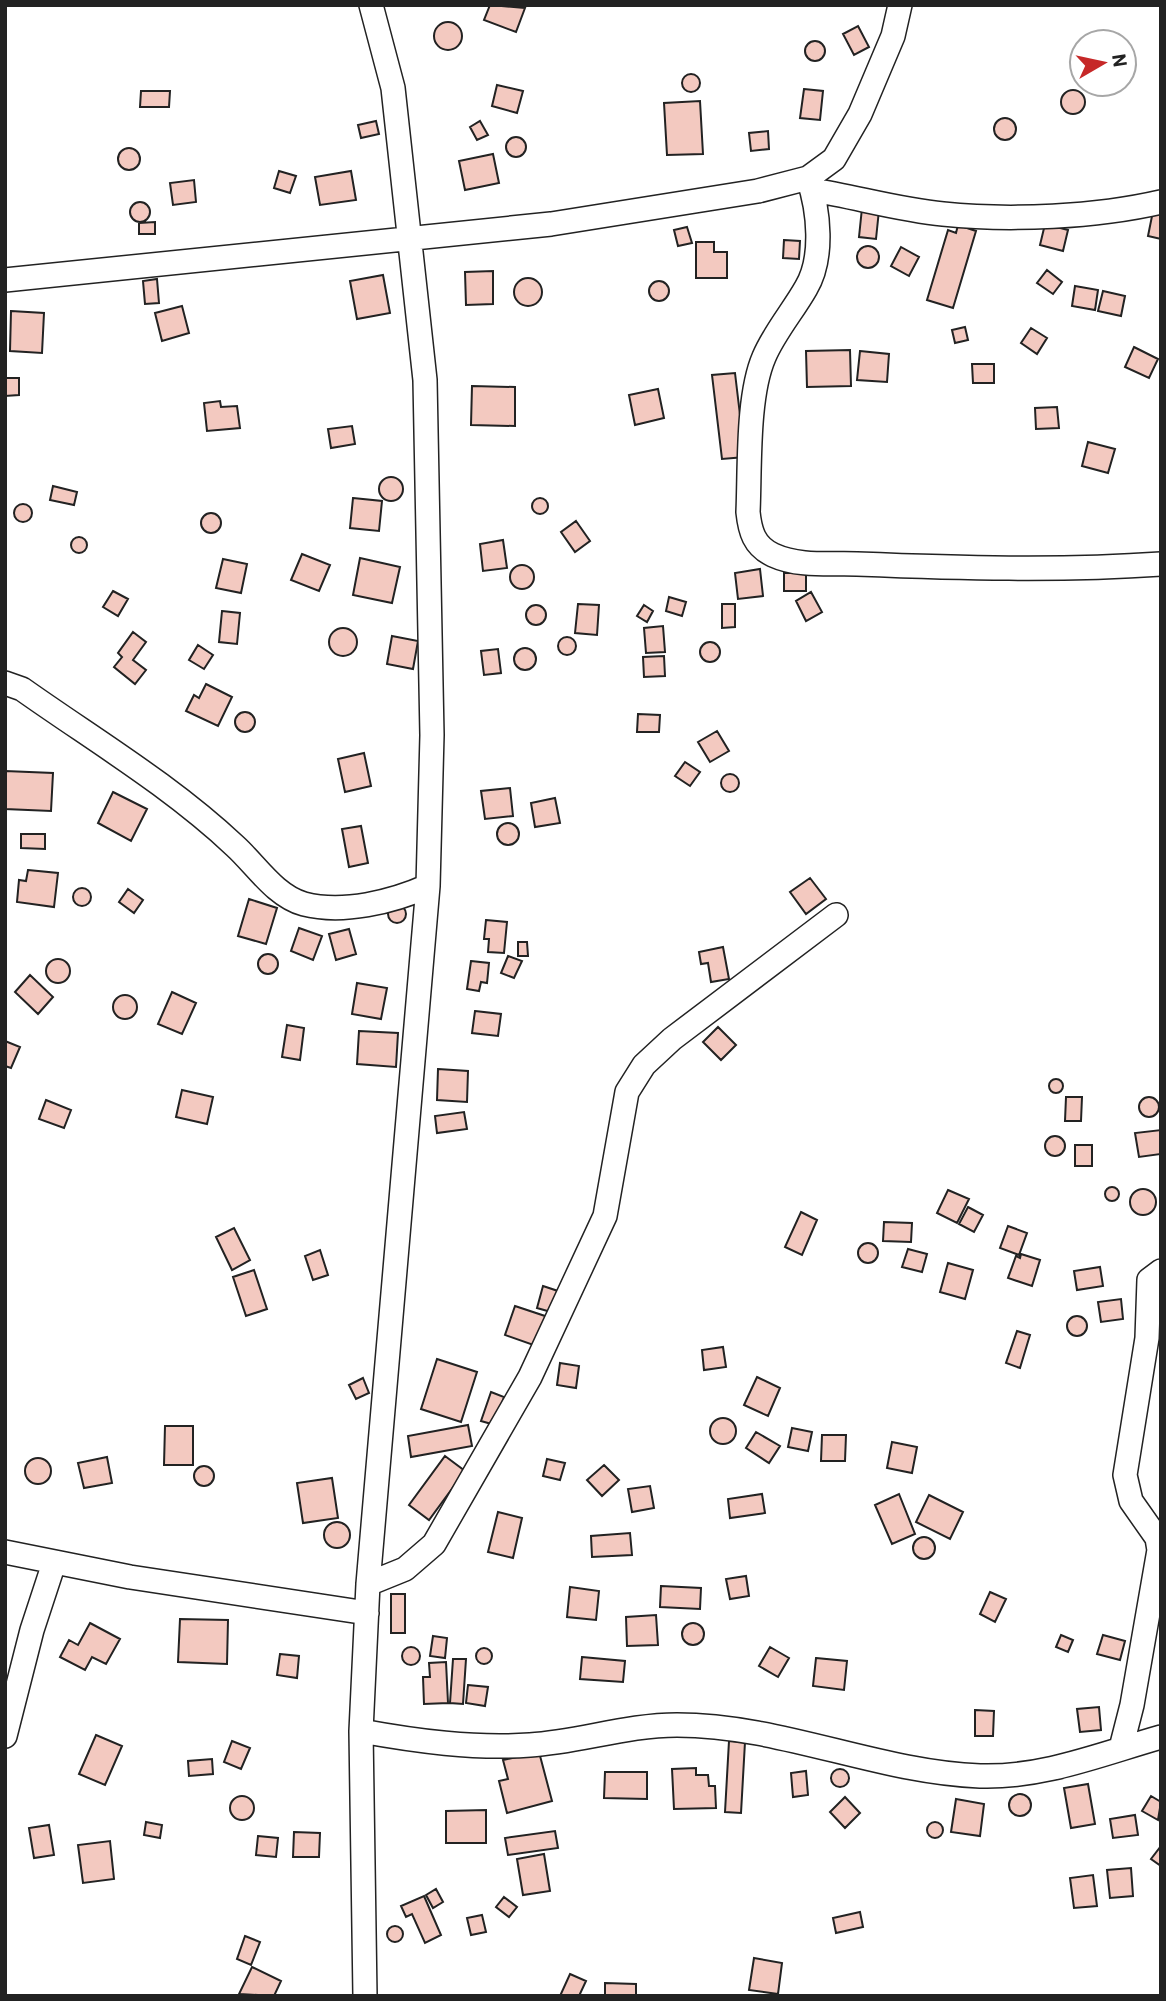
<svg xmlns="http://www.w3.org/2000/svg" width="1166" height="2001" viewBox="0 0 1166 2001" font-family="Barlow,sans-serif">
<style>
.building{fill:#f3c9c0;stroke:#222;stroke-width:2}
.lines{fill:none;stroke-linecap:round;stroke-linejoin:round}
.minor-casing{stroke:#222;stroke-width:26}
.minor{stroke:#fff;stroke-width:23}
</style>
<rect width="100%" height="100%" fill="#fff"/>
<!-- building -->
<path class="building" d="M490 5 525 8 516 32 484 20Z
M434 36a14 14 0 1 1 28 0a14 14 0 1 1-28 0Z
M858 26 869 47 854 55 843 34Z
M805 51a10 10 0 1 1 20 0a10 10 0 1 1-20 0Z
M682 83a9 9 0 1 1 18 0a9 9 0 1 1-18 0Z
M497 85 523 91 517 113 492 106Z
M804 89 823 91 820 120 800 118Z
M1061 102a12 12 0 1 1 24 0a12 12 0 1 1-24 0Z
M141 91H170L169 107H140Z
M700 101 703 154 667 155 664 103Z
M994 129a11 11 0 1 1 22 0a11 11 0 1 1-22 0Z
M376 121 379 134 361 138 358 125Z
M480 121 488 135 477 140 470 127Z
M768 131 769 149 751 151 749 133Z
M506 147a10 10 0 1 1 20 0a10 10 0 1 1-20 0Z
M118 159a11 11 0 1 1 22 0a11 11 0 1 1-22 0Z
M493 154 499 183 465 190 459 161Z
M279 171 296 176 290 193 274 188Z
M351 171 356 200 320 205 315 177Z
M194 180 196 202 173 205 170 183Z
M130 212a10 10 0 1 1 20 0a10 10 0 1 1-20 0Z
M862 208 879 210 876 239 859 237Z
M1153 211 1161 212V239L1148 236Z
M155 222V234H139V223Z
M1045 224 1068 230 1063 251 1040 245Z
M958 225 976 231 953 308 927 300 948 230 956 233Z
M687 227 692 243 678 246 674 230Z
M784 240 800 241 799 259 783 258Z
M696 242H714V252H727V278H696Z
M857 257a11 11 0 1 1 22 0a11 11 0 1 1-22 0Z
M901 247 919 257 909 276 891 266Z
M1047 270 1062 282 1053 294 1037 283Z
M493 271V304L466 305 465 272Z
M383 275 390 313 357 319 350 281Z
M514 292a14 14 0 1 1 28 0a14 14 0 1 1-28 0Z
M157 279 159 303 145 304 143 281Z
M649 291a10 10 0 1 1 20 0a10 10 0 1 1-20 0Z
M1075 286 1098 290 1095 310 1072 306Z
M1103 291 1125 296 1121 316 1098 311Z
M182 306 189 333 162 341 155 313Z
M11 311 44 313 42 353 10 351Z
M965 327 968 340 955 343 952 330Z
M1031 328 1047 338 1037 354 1021 343Z
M1134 347 1158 359 1149 378 1125 367Z
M850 350 851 386 807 387 806 351Z
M860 351 889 354 887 382 857 380Z
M972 364H994V383H973Z
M735 373 745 457 722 459 712 375Z
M5 378H19V395L5 396Z
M472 386 515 387V426L471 425Z
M658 389 664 418 635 425 629 395Z
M220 401 221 407 237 406 240 428 207 431 204 403Z
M1057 407 1059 428 1036 429 1035 408Z
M352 426 355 444 331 448 328 429Z
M1088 442 1115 449 1108 473 1082 466Z
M379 489a12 12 0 1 1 24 0a12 12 0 1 1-24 0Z
M53 486 77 492 74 505 50 500Z
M532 506a8 8 0 1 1 16 0a8 8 0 1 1-16 0Z
M353 498 382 501 379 531 350 528Z
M14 513a9 9 0 1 1 18 0a9 9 0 1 1-18 0Z
M201 523a10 10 0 1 1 20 0a10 10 0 1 1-20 0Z
M576 521 590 541 575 552 561 532Z
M71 545a8 8 0 1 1 16 0a8 8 0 1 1-16 0Z
M503 540 507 568 483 571 480 544Z
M302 554 330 565 319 591 291 580Z
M360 558 400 567 392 603 353 595Z
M223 559 247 564 241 593 216 588Z
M510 577a12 12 0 1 1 24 0a12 12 0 1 1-24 0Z
M760 569 763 596 738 599 735 573Z
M784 573H806V591H784Z
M113 591 128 599 118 616 103 607Z
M811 592 822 612 806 621 796 601Z
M669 597 686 602 682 616 666 611Z
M578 604 599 605 597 635 575 633Z
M722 604H735V627L722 628Z
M644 605 653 611 647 622 637 616Z
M526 615a10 10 0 1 1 20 0a10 10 0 1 1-20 0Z
M222 611 240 613 237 644 219 642Z
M663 626 665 652 646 653 644 628Z
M329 642a14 14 0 1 1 28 0a14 14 0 1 1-28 0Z
M133 632 146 642 133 660 146 670 135 684 114 667 122 657 118 653Z
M392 636 418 641 413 669 387 664Z
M558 646a9 9 0 1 1 18 0a9 9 0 1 1-18 0Z
M700 652a10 10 0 1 1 20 0a10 10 0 1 1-20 0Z
M198 645 213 655 204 669 189 660Z
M514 659a11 11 0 1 1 22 0a11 11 0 1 1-22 0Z
M498 649 501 673 484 675 481 651Z
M664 656 665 676 644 677 643 657Z
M206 684 232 697 218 726 186 711 194 695 199 698Z
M235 722a10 10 0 1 1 20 0a10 10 0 1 1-20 0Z
M638 714 660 715 659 732H637Z
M717 731 729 751 710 762 698 742Z
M364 753 371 786 345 792 338 759Z
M685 762 700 772 690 786 675 776Z
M5 771 53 773 51 811 5 809Z
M721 783a9 9 0 1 1 18 0a9 9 0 1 1-18 0Z
M510 788 513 816 485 819 481 791Z
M113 792 147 809 131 841 98 823Z
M555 798 560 823 535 827 531 803Z
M497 834a11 11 0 1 1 22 0a11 11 0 1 1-22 0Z
M361 826 368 863 349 867 342 829Z
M21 834H45V849L21 848Z
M28 870 58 873 54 907 17 902 19 880 26 881Z
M810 878 826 899 806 914 790 892Z
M73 897a9 9 0 1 1 18 0a9 9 0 1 1-18 0Z
M128 889 143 900 134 913 119 902Z
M249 899 277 908 266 944 238 936Z
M388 914a9 9 0 1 1 18 0a9 9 0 1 1-18 0Z
M486 920 507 922 504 953 488 952 489 939H484Z
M299 928 322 936 313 960 291 951Z
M349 929 356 954 336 960 329 934Z
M518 942H527L528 956H518Z
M723 947 729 979 711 982 708 963 701 964 699 952Z
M258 964a10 10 0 1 1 20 0a10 10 0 1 1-20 0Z
M508 956 522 961 514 978 501 973Z
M46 971a12 12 0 1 1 24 0a12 12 0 1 1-24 0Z
M471 961 489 963 487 983 481 982 479 991 467 989Z
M30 975 53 997 38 1014 15 992Z
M357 983 387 988 381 1019 352 1014Z
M172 992 196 1003 182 1034 158 1024Z
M113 1007a12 12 0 1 1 24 0a12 12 0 1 1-24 0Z
M475 1011 501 1014 498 1036 472 1033Z
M287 1025 304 1028 300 1060 282 1057Z
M718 1027 736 1045 721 1060 703 1042Z
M359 1031 398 1033 396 1067 357 1064Z
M5 1041 20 1047 11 1068 5 1066Z
M438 1069 468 1071 467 1102 437 1100Z
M1049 1086a7 7 0 1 1 14 0a7 7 0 1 1-14 0Z
M182 1090 213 1097 207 1124 176 1117Z
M1066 1097H1082L1081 1121H1065Z
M1139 1107a10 10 0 1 1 20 0a10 10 0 1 1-20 0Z
M46 1100 71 1110 64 1128 39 1119Z
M464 1112 467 1129 437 1133 435 1116Z
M1161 1130V1154L1139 1157 1135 1133Z
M1045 1146a10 10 0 1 1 20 0a10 10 0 1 1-20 0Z
M1075 1145H1092V1166H1075Z
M1105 1194a7 7 0 1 1 14 0a7 7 0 1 1-14 0Z
M1130 1202a13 13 0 1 1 26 0a13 13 0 1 1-26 0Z
M948 1190 969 1199 957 1223 937 1213Z
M968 1207 983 1215 974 1232 959 1224Z
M801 1212 817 1220 802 1255 785 1247Z
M884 1222 912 1223 911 1242 883 1241Z
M1008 1226 1027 1233 1019 1255 1000 1248Z
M234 1228 250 1260 232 1270 216 1237Z
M858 1253a10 10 0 1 1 20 0a10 10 0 1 1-20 0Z
M908 1249 927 1254 922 1272 902 1267Z
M320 1250 328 1275 313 1280 305 1256Z
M1021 1254 1040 1260 1032 1286 1008 1278 1016 1256 1020 1258Z
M948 1263 973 1270 965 1299 940 1292Z
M1100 1267 1103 1286 1077 1290 1074 1271Z
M254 1270 267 1309 246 1316 233 1277Z
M543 1286 558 1291 551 1312 537 1308Z
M1121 1299 1123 1319 1101 1322 1098 1302Z
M515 1306 551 1318 542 1348 505 1335Z
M1067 1326a10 10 0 1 1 20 0a10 10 0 1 1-20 0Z
M1017 1331 1030 1335 1020 1368 1006 1363Z
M723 1347 726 1367 704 1370 702 1350Z
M437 1359 477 1372 461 1422 421 1409Z
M560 1363 579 1366 576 1388 557 1385Z
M757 1377 780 1388 768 1416 744 1405Z
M363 1378 369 1393 356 1399 349 1385Z
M491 1392 504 1397 495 1425 481 1421Z
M710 1431a13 13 0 1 1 26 0a13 13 0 1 1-26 0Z
M468 1425 472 1446 411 1457 408 1436Z
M165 1426H193V1465H164Z
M792 1428 812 1432 808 1451 788 1447Z
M756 1432 780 1446 769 1463 746 1448Z
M822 1435H846L845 1461H821Z
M892 1442 917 1447 912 1473 887 1468Z
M445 1456 465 1471 429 1520 409 1505Z
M107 1457 112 1483 84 1488 78 1463Z
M25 1471a13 13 0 1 1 26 0a13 13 0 1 1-26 0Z
M547 1459 565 1463 560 1480 543 1476Z
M604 1465 619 1480 602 1496 587 1480Z
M194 1476a10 10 0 1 1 20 0a10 10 0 1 1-20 0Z
M332 1478 338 1518 303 1523 297 1483Z
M650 1486 654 1508 632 1512 628 1489Z
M762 1494 765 1513 730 1518 728 1499Z
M899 1494 915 1534 892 1544 875 1505Z
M929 1495 963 1512 950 1539 916 1522Z
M498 1512 522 1518 513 1558 488 1552Z
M324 1535a13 13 0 1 1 26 0a13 13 0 1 1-26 0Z
M630 1533 632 1555 592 1557 591 1536Z
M913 1548a11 11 0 1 1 22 0a11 11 0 1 1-22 0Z
M746 1576 749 1596 730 1599 726 1579Z
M661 1586 701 1588 700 1609 660 1607Z
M570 1587 599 1591 596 1620 567 1617Z
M990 1592 1006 1599 995 1622 980 1614Z
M391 1594H405V1633H391Z
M656 1615 658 1645 627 1646 626 1617Z
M180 1619 228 1620 227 1664 178 1662Z
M682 1634a11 11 0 1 1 22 0a11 11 0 1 1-22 0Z
M90 1623 120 1639 106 1664 92 1657 85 1670 60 1657 69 1640 78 1645Z
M1061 1635 1073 1640 1068 1652 1056 1647Z
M1103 1635 1125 1641 1120 1660 1097 1654Z
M433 1636 447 1638 445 1658 430 1656Z
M770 1647 789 1658 778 1677 759 1666Z
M402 1656a9 9 0 1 1 18 0a9 9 0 1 1-18 0Z
M476 1656a8 8 0 1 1 16 0a8 8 0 1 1-16 0Z
M280 1654 299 1656 297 1678 277 1675Z
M582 1657 625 1661 623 1682 580 1679Z
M816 1658 847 1661 844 1690 813 1686Z
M453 1659H466L463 1704 450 1703Z
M446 1662 448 1703 424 1704 423 1677H430L429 1663Z
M468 1685 488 1687 485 1706 466 1703Z
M1099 1707 1101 1730 1080 1732 1077 1709Z
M975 1710 994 1711 993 1736H975Z
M96 1735 122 1746 105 1785 79 1774Z
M232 1741 250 1748 241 1769 224 1762Z
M729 1741 745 1742 741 1813 725 1812Z
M539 1752 552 1801 507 1813 499 1781 508 1779 503 1760Z
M212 1759 213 1774 189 1776 188 1761Z
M696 1768V1775H708L709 1786H715L716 1808 674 1809 672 1769Z
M831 1778a9 9 0 1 1 18 0a9 9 0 1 1-18 0Z
M806 1771 808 1795 793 1797 791 1773Z
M605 1772H647V1799L604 1798Z
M1088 1784 1095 1824 1071 1828 1064 1788Z
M1009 1805a11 11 0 1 1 22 0a11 11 0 1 1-22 0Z
M230 1808a12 12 0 1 1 24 0a12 12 0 1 1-24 0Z
M1151 1796 1161 1802 1158 1820 1142 1811Z
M845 1797 860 1813 845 1828 830 1812Z
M956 1799 984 1804 980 1836 951 1832Z
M486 1810V1843H446V1811Z
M1135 1815 1138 1835 1113 1838 1110 1819Z
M146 1822 162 1825 160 1838 144 1835Z
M927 1830a8 8 0 1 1 16 0a8 8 0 1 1-16 0Z
M49 1825 54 1855 34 1858 29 1828Z
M555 1831 558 1848 508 1855 505 1838Z
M294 1832 320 1833 319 1857H293Z
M258 1836 278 1838 276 1857 256 1855Z
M110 1841 114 1879 83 1883 78 1845Z
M1161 1846V1866L1151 1859Z
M544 1854 550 1891 523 1895 517 1859Z
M1131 1868 1133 1896 1110 1898 1107 1870Z
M1093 1875 1097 1906 1074 1908 1070 1878Z
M436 1889 443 1902 433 1908 426 1895Z
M424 1896 441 1935 425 1943 412 1914 406 1917 401 1906Z
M504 1897 517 1907 509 1917 496 1907Z
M860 1912 863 1927 836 1933 833 1918Z
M482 1915 486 1932 471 1935 467 1918Z
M387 1934a8 8 0 1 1 16 0a8 8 0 1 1-16 0Z
M245 1936 260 1942 251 1965 237 1959Z
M754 1958 782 1963 778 1994 749 1990Z
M252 1967 281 1981 274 1996 239 1994Z
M570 1974 586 1981 579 1996H560Z
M605 1983 636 1984V1996H605Z"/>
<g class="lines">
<defs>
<path id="minor" d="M808 178C819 210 824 258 806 288 793 311 774 333 764 357 747 396 750 468 748 512 750 531 754 546 773 555 799 567 830 563 857 564 958 568 1060 571 1161 564
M812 190C856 197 900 210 943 214 1010 221 1096 217 1161 202
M5 280 551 224 758 191 808 178 834 159 860 114 893 36 900 5
M5 683 22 689C94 740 170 785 235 846 256 865 275 896 304 904 343 914 392 902 428 886
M5 1552 130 1577 367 1613
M368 1584 405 1569 434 1544 530 1377 605 1216 627 1092 644 1065 672 1039 836 915
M361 1731C416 1741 474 1749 530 1745 579 1742 627 1725 677 1725 781 1725 877 1772 980 1776 1043 1778 1101 1754 1161 1737
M5 1736 32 1630 54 1563
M1121 1748 1132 1705 1159 1550 1157 1538 1131 1501 1125 1475 1147 1338 1149 1280 1161 1271
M365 1996 361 1731 368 1584 428 886 432 735 425 380 393 88 371 5"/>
</defs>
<!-- minor casing -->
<use href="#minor" class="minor-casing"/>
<!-- minor -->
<use href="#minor" class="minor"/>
</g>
<!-- border -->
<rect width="1166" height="2001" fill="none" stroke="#222222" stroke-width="14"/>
<!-- north arrow -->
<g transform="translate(1103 63) rotate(81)"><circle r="33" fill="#ffffff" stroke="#a7a7a7" stroke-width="2"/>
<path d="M0-5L12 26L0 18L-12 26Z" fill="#c62828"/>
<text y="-10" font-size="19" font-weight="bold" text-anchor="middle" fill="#222222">N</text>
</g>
</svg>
